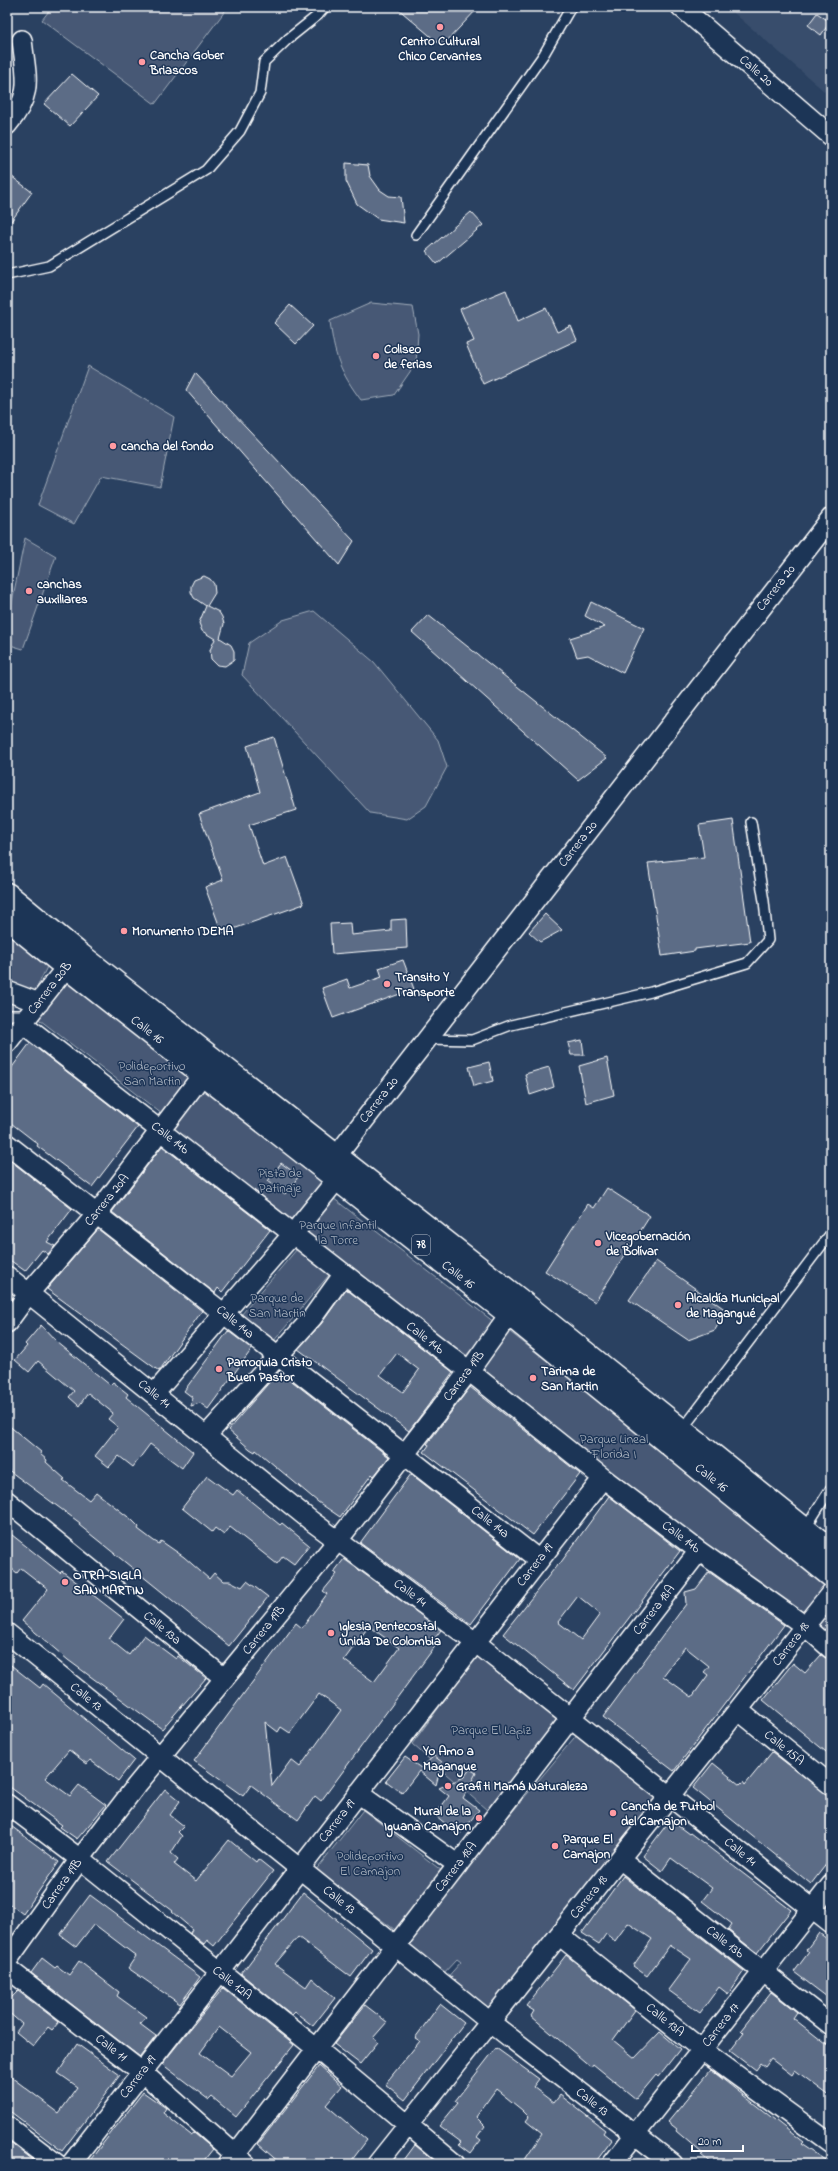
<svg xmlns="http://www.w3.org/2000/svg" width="838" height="2171" viewBox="0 0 838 2171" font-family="'Indie Flower',sans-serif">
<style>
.built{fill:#394e6c}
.green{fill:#465975;stroke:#a2acba}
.building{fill:#5b6c86;stroke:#fff;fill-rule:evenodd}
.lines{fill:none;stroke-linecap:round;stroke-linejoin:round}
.lane-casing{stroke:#fff;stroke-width:12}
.street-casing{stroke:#fff;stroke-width:22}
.highway-casing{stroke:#fff;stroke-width:25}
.lane{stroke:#1d3557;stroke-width:9}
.street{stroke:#1d3557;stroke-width:19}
.highway{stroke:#1d3557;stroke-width:22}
.poi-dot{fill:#ff9aa2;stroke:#1d3557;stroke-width:1.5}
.labels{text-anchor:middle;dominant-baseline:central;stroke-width:3;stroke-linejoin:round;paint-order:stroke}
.shield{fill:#1d3557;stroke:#bbc2cd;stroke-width:1}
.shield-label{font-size:12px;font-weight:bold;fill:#fff}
.poi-label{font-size:13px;font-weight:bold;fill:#fff;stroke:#1d3557;text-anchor:start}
.street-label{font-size:13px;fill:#fff;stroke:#1d3557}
.park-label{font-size:13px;fill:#b5bdc8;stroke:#1d3557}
</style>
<rect width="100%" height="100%" fill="#2a4161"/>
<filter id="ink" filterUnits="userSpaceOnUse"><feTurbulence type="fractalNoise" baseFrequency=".025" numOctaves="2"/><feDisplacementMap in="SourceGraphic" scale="8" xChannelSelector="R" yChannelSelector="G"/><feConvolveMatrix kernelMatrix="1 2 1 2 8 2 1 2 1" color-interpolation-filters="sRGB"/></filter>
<g filter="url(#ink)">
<!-- built -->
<path class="built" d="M727 7H831V97Z"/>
<!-- green -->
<path class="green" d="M52 7H228L155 104 42 20Z
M371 303 413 307 418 334 416 363 394 395 361 400C340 372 334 355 330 321Z
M88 366 174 417 160 487 101 476 74 524 38 505Z
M25 538 56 556 23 649 7 644V626Z
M314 611 374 662 438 740 447 767 426 806 407 819 370 813 242 675 249 643 283 620Z
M7 923 51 959 33 995 7 985Z
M64 976 194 1074 162 1114 36 1017Z
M212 1084 331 1178 290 1230 168 1133 194 1098Z
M333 1198 494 1322 465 1357 302 1236Z
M297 1249 329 1275 273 1342 241 1315Z
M506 1329 831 1581V1646L476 1371Z
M479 1653 570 1717 496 1818 412 1744Z
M579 1732 661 1796 492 2020 445 1980 461 1962 457 1959 441 1976 401 1945Z
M363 1810 446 1874 402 1935 315 1871Z"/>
<!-- building -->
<path class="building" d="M396 7H479L442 46Z
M817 13 830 22 821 35 808 25Z
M72 74 98 96 70 126 44 104Z
M346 163 368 165 370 176 380 190 389 196 401 197 404 223 378 219 357 204 346 181Z
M7 173 32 192 7 227Z
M471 212 483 225 437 264 426 251Z
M506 290 518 321 546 308 557 332 571 326 577 340 483 384 466 344 474 341 460 309Z
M290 305 313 326 296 344 274 323Z
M195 373 354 541 339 565 186 390Z
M204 576 210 579 214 584 215 593 207 606 219 612 222 617 224 624 220 638 231 645 234 651V660L225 666 217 665 211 659 210 650 215 639 202 631 199 623 206 606 194 598 191 592V586L194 580Z
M591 602 644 628 623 673 588 655 577 657 570 638 605 627 585 616Z
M428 615 547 710 607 758 578 780 412 632Z
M274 737 296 810 249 825 263 866 287 857 304 904 222 933 205 887 223 880 199 814 260 792 247 746Z
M733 820 750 942 695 949V951L662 956 648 863 704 857 699 825Z
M545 914 562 930 540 942 529 932Z
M406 919 407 948 332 954 330 924 350 923 351 935 391 931V920Z
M403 960 414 989 333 1018 322 988 347 979 350 988 382 977 379 968Z
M582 1040 584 1055H571L568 1043Z
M30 1043 138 1127 92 1187 37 1146 38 1144 7 1120V1074Z
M607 1058 614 1095 586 1103 579 1066Z
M489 1062 493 1081 474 1086 469 1067Z
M549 1067 554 1087 530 1095 525 1074Z
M162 1146 270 1230 222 1292 218 1288 215 1293 112 1212Z
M7 1158 72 1209 47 1242 55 1246 48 1254 42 1250 25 1271 7 1258Z
M281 1163 299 1176 285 1194 268 1181Z
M607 1188 650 1216 595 1302 545 1271 588 1204 594 1208Z
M98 1229 202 1311 159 1371 47 1289Z
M656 1261 726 1310 715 1330 688 1340 629 1300Z
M346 1289 453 1372 409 1431 298 1349 321 1324ZM397 1353 419 1370 403 1392 380 1375Z
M41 1325 57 1342 110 1385 113 1382 128 1394 126 1397 193 1452 182 1468 150 1444 133 1467 119 1456 109 1467 95 1456 118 1427 108 1419 113 1413 88 1393 79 1406 69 1397 74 1391 38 1361 29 1372 15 1360 27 1346 25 1344Z
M228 1331 252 1349 208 1409 200 1403 191 1406 192 1397 184 1391Z
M279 1371 389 1457 374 1476 372 1474 340 1517 318 1502 256 1450 255 1452 250 1449 228 1430Z
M470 1387 580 1474 533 1535 424 1452 429 1445 427 1444Z
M7 1424 41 1452 40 1454 47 1460 46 1462 65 1479 63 1480 89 1500 96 1492 101 1496 132 1520 139 1527 138 1529 154 1541 159 1544 161 1541 184 1557 209 1579 214 1573 223 1581H230L242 1587 247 1581 268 1597 229 1646 79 1525 80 1523 7 1469Z
M411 1474 520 1559 471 1624 360 1543Z
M207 1476 233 1495 237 1490 280 1525 282 1523 309 1545 294 1564 283 1556 277 1564 230 1527 224 1535 215 1528 212 1532 182 1508Z
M609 1496 680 1551 574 1690 503 1634 558 1564 559 1565ZM578 1596 600 1614 581 1640 558 1622Z
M7 1531 60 1573 62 1571 124 1619 109 1639 129 1655 144 1635 176 1659 178 1656 206 1678 162 1729 68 1660 22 1621 48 1589 21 1568 17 1573 7 1565Z
M344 1559 441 1630 435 1638 439 1641 321 1801 315 1796 298 1820 251 1785 243 1796 194 1761 296 1623 302 1628 327 1594 323 1591 337 1574 334 1572ZM369 1626 399 1648 374 1682 344 1660ZM319 1694 341 1710 300 1767 291 1760 272 1786 265 1722 278 1732 281 1727 290 1733Z
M709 1572 784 1625 674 1771 603 1717 686 1604 685 1592 696 1589ZM685 1647 709 1666 704 1672 708 1675 692 1697 663 1676Z
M821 1655 831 1660V1756L763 1700 793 1663 805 1673Z
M7 1662 40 1688 43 1684 134 1760 118 1781 90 1760 87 1764 69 1750 45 1778 70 1796 79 1785 106 1805 77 1839 60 1827 62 1825 7 1785Z
M772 1752 831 1797V1858L811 1884 693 1788 713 1763 740 1785 743 1782 745 1785Z
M434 1756 442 1762 436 1785 419 1771 402 1793 386 1781 405 1757 421 1768Z
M470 1769 476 1773 463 1798 479 1810 459 1835 435 1815 449 1796 439 1788 464 1777Z
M165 1789 180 1801 170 1815 184 1826 178 1832 182 1836 171 1853 178 1859 174 1864 196 1881 229 1840 256 1862 258 1859 273 1871 214 1946 207 1940 204 1944 190 1933 192 1929 172 1912 173 1911 108 1862Z
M670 1820 689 1834 690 1833 791 1910 757 1953 728 1930 732 1924 702 1901 712 1888 671 1858 662 1871 643 1856Z
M7 1823 59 1862 23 1914 7 1902V1875L10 1871 7 1868Z
M623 1876 744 1971 728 1994 719 1987 700 2013 668 1990 691 1959 670 1945 647 1976 633 1966 652 1939 628 1923 615 1941 606 1934 599 1944 582 1933Z
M303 1892 372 1949 351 1977 298 1937 275 1964 306 1987 312 1978 335 1998 313 2026 295 2012 292 2015 241 1974Z
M90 1895 200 1977 180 2004 128 1968 136 1956 94 1924 76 1947 60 1935Z
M819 1933 831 1942V2000L794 1972 809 1952 806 1950Z
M566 1955 635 2010 613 2040 635 2058 660 2032 680 2049 658 2077 656 2075 636 2099 593 2064 591 2067 531 2016 534 2011 526 2006Z
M42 1958 55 1968 57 1966 69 1975 79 1961 119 1992 117 1996 146 2017 140 2024 156 2036 140 2057 31 1973Z
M223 1988 294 2045 236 2117 212 2097 209 2100 162 2064ZM219 2027 251 2052 231 2076 200 2053Z
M18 1991 59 2022 52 2030 48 2027 33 2046 16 2032 22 2024 7 2011V2002Z
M771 1992 797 2012 793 2018 831 2048V2097L795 2070 792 2075 771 2059 765 2067 760 2063 755 2070 730 2051 744 2033 741 2030Z
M440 2004 464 2023 405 2100 385 2084 420 2041 415 2038Z
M365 2005 387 2022 373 2038 378 2042 360 2064 334 2044Z
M77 2044 120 2075 62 2151 7 2109V2074L59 2113 78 2087 58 2073Z
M496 2048 539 2079 533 2087 554 2103 560 2095 605 2130 603 2133 612 2140 594 2164H522L542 2134 526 2121 529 2117 522 2110 496 2089 476 2117 485 2126 477 2137 481 2140 471 2153 459 2144 461 2142 439 2126 458 2103 455 2101Z
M319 2066 342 2086 326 2105 367 2140 349 2164H281L258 2144Z
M711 2070 803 2142 801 2144 831 2164H712L701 2155 703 2154 676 2131 677 2129 668 2122Z
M143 2092 166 2108 163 2113 191 2135 194 2133 213 2149 201 2164H87Z
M7 2140 14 2145 38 2164H7Z
M415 2145 438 2164H401Z"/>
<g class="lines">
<defs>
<path id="lane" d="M416 235 544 54 571 7
M7 275 49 266 206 170 240 131 260 93 264 62 288 39 318 15 325 7
M7 1015H29
M427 1039 472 1040 511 1025 651 992 747 963 768 940 764 901 751 822
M682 1430 831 1233
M805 1529 831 1488"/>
<path id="street" d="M681 7 831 136
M7 125C34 94 26 77 22 40
M7 991 39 1003
M22 1023 469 1371 603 1478 699 1551 805 1626 831 1649
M7 1043 75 956
M7 1144 539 1560
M328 1167 831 518
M7 1276 310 1520 475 1642 831 1924
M7 1323 29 1293 96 1215 203 1074
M154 1394 292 1235 346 1168
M206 1436 312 1318 343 1275
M7 1501 224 1678
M7 1633 490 2022 673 2164
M738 1710 831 1785
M358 1793 458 1865
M7 1804 80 1859 317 2049 455 2164
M620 1859 831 2025
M559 1935 702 2050 831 2144
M7 1961 80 1859 136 1786 339 1539 469 1371 518 1302
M7 1968 142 2072 246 2164
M7 2126 57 2164
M71 2164 603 1478
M228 2164 699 1551
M377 2164 831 1593
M612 2164 831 1885"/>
<path id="highway" d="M7 894 77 952 520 1300 831 1550
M7 919 66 967 510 1315 831 1576"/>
</defs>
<!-- lane casing -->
<use href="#lane" class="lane-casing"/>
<!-- street casing -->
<use href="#street" class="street-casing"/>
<!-- highway casing -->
<use href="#highway" class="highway-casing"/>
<!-- lane -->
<use href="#lane" class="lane"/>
<!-- street -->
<use href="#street" class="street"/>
<!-- highway -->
<use href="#highway" class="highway"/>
</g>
</g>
<!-- markers -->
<g class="poi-dot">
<circle cx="440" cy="27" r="4"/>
<circle cx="142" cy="62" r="4"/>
<circle cx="376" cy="356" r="4"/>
<circle cx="113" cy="446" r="4"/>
<circle cx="29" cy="591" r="4"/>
<circle cx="124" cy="931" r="4"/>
<circle cx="387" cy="984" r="4"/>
<circle cx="598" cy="1243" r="4"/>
<circle cx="678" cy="1305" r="4"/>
<circle cx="219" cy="1369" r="4"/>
<circle cx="533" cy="1378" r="4"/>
<circle cx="65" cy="1582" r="4"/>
<circle cx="331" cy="1633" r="4"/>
<circle cx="415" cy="1758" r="4"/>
<circle cx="448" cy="1786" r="4"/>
<circle cx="613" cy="1813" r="4"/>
<circle cx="479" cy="1818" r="4"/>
<circle cx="555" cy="1846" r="4"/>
</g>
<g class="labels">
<!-- shield labels -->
<rect class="shield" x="412" y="1235" width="18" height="20" rx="3"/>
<g class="shield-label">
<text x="421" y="1245">78</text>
</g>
<!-- poi labels -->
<g class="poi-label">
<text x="440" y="41" text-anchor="middle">Centro Cultural<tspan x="440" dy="15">Chico Cervantes</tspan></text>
<text x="150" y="55">Cancha Gober<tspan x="150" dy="15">Briascos</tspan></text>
<text x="384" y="349">Coliseo<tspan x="384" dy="15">de ferias</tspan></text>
<text x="121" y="446">cancha del fondo</text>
<text x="37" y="584">canchas<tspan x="37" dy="15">auxiliares</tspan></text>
<text x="132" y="931">Monumento IDEMA</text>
<text x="395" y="977">Transito Y<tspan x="395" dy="15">Transporte</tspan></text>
<text x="606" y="1236">Vicegobernación<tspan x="606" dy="15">de Bolívar</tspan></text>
<text x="686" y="1298">Alcaldía Municipal<tspan x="686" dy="15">de Magangué</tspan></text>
<text x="227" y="1362">Parroquia Cristo<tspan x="227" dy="15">Buen Pastor</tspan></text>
<text x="541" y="1371">Tarima de<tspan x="541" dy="15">San Martin</tspan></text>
<text x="73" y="1575">OTRA-SIGLA<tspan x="73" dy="15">SAN MARTIN</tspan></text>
<text x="339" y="1626">Iglesia Pentecostal<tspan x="339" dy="15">Unida De Colombia</tspan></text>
<text x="423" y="1751">Yo Amo a<tspan x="423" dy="15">Magangue</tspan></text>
<text x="456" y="1786">Grafiti Mamá Naturaleza</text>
<text x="621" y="1806">Cancha de Futbol<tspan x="621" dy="15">del Camajon</tspan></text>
<text x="471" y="1811" text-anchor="end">Mural de la<tspan x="471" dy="15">Iguana Camajon</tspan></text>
<text x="563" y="1839">Parque El<tspan x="563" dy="15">Camajon</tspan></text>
</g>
<!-- street labels -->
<g class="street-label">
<text transform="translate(756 71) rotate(41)">Calle 20</text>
<text transform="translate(776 588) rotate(-52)">Carrera 20</text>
<text transform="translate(578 844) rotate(-52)">Carrera 20</text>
<text transform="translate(50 988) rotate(-52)">Carrera 20B</text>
<text transform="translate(147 1030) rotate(38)">Calle 16</text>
<text transform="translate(379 1100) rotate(-52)">Carrera 20</text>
<text transform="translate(170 1138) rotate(38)">Calle 14b</text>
<text transform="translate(107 1200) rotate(-51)">Carrera 20A</text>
<text transform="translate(458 1275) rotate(38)">Calle 16</text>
<text transform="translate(235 1322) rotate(39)">Calle 14a</text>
<text transform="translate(425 1338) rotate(38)">Calle 14b</text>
<text transform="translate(464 1376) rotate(-53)">Carrera 19B</text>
<text transform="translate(154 1394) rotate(39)">Calle 14</text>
<text transform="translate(711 1478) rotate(39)">Calle 16</text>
<text transform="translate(490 1522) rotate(38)">Calle 14a</text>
<text transform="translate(681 1537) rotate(37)">Calle 14b</text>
<text transform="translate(535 1565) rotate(-52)">Carrera 19</text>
<text transform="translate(410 1593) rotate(37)">Calle 14</text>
<text transform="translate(654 1610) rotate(-52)">Carrera 18A</text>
<text transform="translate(162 1628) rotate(39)">Calle 13a</text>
<text transform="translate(264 1630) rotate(-51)">Carrera 19B</text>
<text transform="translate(791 1644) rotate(-52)">Carrera 18</text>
<text transform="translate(86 1697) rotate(39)">Calle 13</text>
<text transform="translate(784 1748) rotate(39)">Calle 15A</text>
<text transform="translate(337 1821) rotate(-52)">Carrera 19</text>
<text transform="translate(740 1852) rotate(39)">Calle 14</text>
<text transform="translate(456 1867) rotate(-52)">Carrera 18A</text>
<text transform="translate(62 1884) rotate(-54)">Carrera 19B</text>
<text transform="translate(589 1897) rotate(-51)">Carrera 18</text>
<text transform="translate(339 1900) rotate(38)">Calle 13</text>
<text transform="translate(725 1942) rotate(38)">Calle 13b</text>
<text transform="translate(232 1983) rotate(38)">Calle 12A</text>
<text transform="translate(665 2020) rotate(39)">Calle 13A</text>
<text transform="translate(721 2025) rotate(-52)">Carrera 17</text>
<text transform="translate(111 2048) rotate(38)">Calle 11</text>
<text transform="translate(138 2077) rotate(-52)">Carrera 19</text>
<text transform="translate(592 2102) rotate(38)">Calle 13</text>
</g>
<!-- park labels -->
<g class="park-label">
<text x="152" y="1066">Polideportivo<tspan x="152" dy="15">San Martin</tspan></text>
<text x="280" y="1173">Pista de<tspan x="280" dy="15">Patinaje</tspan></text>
<text x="338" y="1225">Parque Infantil<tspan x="338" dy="15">la Torre</tspan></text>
<text x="277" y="1298">Parque de<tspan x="277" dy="15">San Martin</tspan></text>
<text x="614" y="1439">Parque Lineal<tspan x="614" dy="15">Florida I</tspan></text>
<text x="491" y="1730">Parque El Lapiz</text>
<text x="370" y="1856">Polideportivo<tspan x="370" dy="15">El Camajon</tspan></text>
</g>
</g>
<!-- margin -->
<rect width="838" height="2171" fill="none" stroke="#1d3557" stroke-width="24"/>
<rect x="12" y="12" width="814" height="2147" fill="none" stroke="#fff" stroke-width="1.5" filter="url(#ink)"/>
<!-- scale -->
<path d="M692 2145v6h51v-6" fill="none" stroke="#ffffff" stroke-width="2"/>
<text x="698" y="2145" font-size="12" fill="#ffffff" stroke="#1d3557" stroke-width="3" paint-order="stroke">20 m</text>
</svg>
